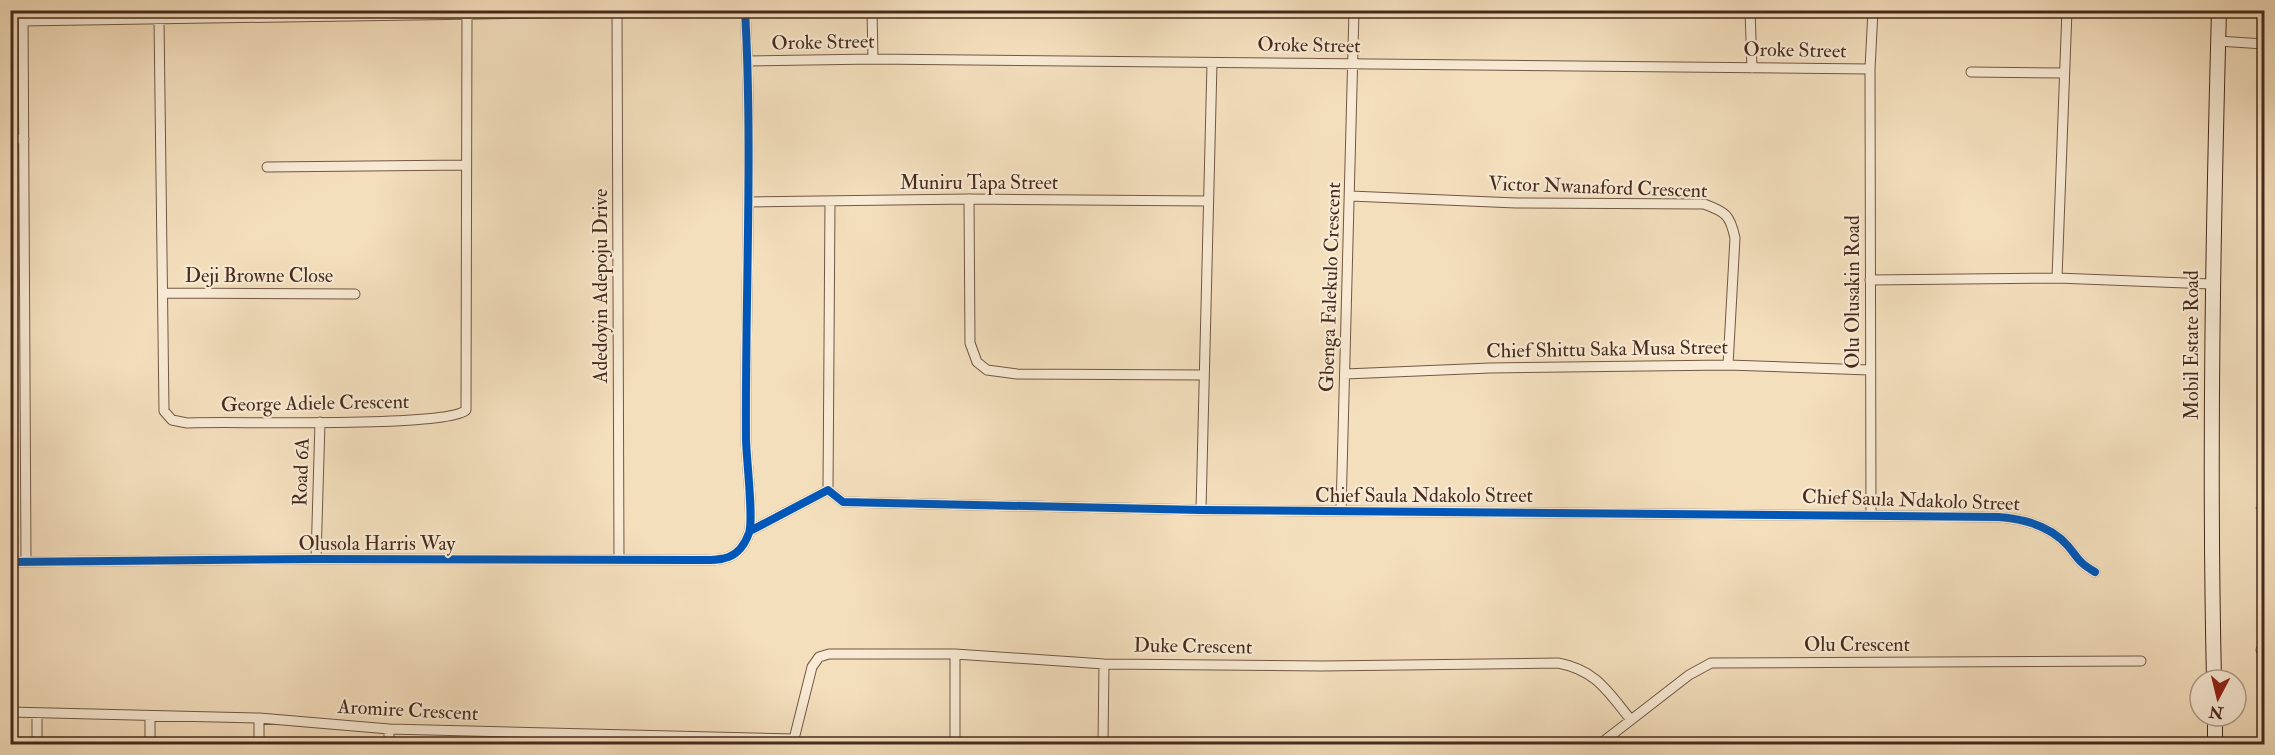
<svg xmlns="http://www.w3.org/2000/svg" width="2275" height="755" viewBox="0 0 2275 755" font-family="'IM FELL Double Pica',serif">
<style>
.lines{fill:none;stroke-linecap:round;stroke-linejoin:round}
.stream{stroke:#7a8273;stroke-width:3}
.street-casing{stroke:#725745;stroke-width:11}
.secondary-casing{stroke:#462a1d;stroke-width:16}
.street{stroke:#f8ead4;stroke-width:9}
.secondary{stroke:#f8ead4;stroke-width:14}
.cycleway-casing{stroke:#f8ead4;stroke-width:11}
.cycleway{stroke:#0057b8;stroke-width:8}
.labels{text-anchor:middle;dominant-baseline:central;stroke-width:4.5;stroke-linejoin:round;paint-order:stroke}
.street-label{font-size:20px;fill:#462a1d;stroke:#f8ead4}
</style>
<rect width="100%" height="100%" fill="#f4dfbd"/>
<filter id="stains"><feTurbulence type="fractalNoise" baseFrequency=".00333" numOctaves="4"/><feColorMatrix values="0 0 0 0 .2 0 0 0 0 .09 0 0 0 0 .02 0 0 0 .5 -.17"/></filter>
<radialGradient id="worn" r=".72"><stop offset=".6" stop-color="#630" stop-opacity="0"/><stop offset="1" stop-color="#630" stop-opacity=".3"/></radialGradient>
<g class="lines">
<!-- stream -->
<path class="stream" d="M2257 508 2264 507"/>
<defs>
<path id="street" d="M23 10 26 561
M872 10 873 59
M1750 10 1752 68
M617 12 619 560
M159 19 164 411 172 420 187 423C228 421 448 428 466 410L467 14
M23 21 726 10
M2218 41 2264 44
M748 61 873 59 1870 69
M1971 72 2064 73
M10 139H24
M267 167 466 165
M1350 196 1516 203 1704 204C1726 212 1730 215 1735 238L1728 365
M969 199 970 343 977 362 987 370 1017 374 1204 375
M750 202 969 199 1208 201
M2057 278 2067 10
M1870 280 2057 278 2211 284
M163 293 355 294
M1345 374 1490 368 1728 365 1869 370
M828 490 830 201
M1201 510 1212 63
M1341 511 1354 10
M1871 515 1870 69 1873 10
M750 531 828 490 843 502 1201 510 1999 517C2024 519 2051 526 2068 546 2079 559 2078 562 2095 572
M316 559 320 422
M10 562 316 559 685 560C715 559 737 566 749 533 754 519 746 457 746 438 745 295 753 153 745 10
M2261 650H2264
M10 712 259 718 389 729 794 739 802 744
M37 713V744
M794 739 812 667 819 657 829 654H955L1104 664 1322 666 1558 663C1596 670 1608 692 1631 720
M150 744V717
M259 744V718
M389 744V729
M955 744V654
M1103 744 1104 664
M1600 744 1689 675 1711 663 2141 661"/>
<path id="secondary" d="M2214 680C2209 457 2213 234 2219 10
M2215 716V744"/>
</defs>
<!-- street casing -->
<use href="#street" class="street-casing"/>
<!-- secondary casing -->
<use href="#secondary" class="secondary-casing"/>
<!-- street -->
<use href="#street" class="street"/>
<!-- secondary -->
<use href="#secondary" class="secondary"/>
<defs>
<path id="cycleway" d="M750 531 828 490 843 502 1201 510 1999 517C2024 519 2051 526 2068 546 2079 559 2078 562 2095 572
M10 562 316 559 685 560C715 559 737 566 749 533 754 519 746 457 746 438 745 295 753 153 745 10"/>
</defs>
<!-- cycleway casing -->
<use href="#cycleway" class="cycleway-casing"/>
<!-- cycleway -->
<use href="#cycleway" class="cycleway"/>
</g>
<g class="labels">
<!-- street labels -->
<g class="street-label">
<text transform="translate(823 42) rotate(-1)">Oroke Street</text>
<text transform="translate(1309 45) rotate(1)">Oroke Street</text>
<text transform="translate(1795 50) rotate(1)">Oroke Street</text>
<text x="979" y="182">Muniru Tapa Street</text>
<text transform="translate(1598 187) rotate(2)">Victor Nwanaford Crescent</text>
<text x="259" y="275">Deji Browne Close</text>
<text transform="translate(600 286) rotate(-90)">Adedoyin Adepoju Drive</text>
<text transform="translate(1330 287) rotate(-88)">Gbenga Falekulo Crescent</text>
<text transform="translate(1852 292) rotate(-90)">Olu Olusakin Road</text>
<text transform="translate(2191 345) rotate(-90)">Mobil Estate Road</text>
<text transform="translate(1607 349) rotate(-1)">Chief Shittu Saka Musa Street</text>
<text transform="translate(315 403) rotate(-1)">George Adiele Crescent</text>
<text transform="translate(301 472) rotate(-88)">Road 6A</text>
<text x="1424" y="495">Chief Saula Ndakolo Street</text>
<text transform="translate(1911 500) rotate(2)">Chief Saula Ndakolo Street</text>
<text x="377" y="543">Olusola Harris Way</text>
<text x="1857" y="644">Olu Crescent</text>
<text transform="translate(1193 646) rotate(1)">Duke Crescent</text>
<text transform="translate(408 710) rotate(3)">Aromire Crescent</text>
</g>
</g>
<!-- margin -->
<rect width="2275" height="755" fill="none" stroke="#f4dfbd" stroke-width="36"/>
<rect x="12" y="12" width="2251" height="731" fill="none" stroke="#462a1d" stroke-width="3"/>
<rect x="18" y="18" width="2239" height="719" fill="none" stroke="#462a1d" stroke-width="1.5"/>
<!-- north arrow -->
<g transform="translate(2218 698) rotate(187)"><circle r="28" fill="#f8ead4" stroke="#b19d8b" stroke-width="1.5"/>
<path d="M0-4.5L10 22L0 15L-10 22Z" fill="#8f2418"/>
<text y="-9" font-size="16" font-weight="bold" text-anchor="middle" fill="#462a1d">N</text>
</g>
<rect width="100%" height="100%" filter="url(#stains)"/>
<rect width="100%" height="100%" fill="url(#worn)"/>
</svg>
